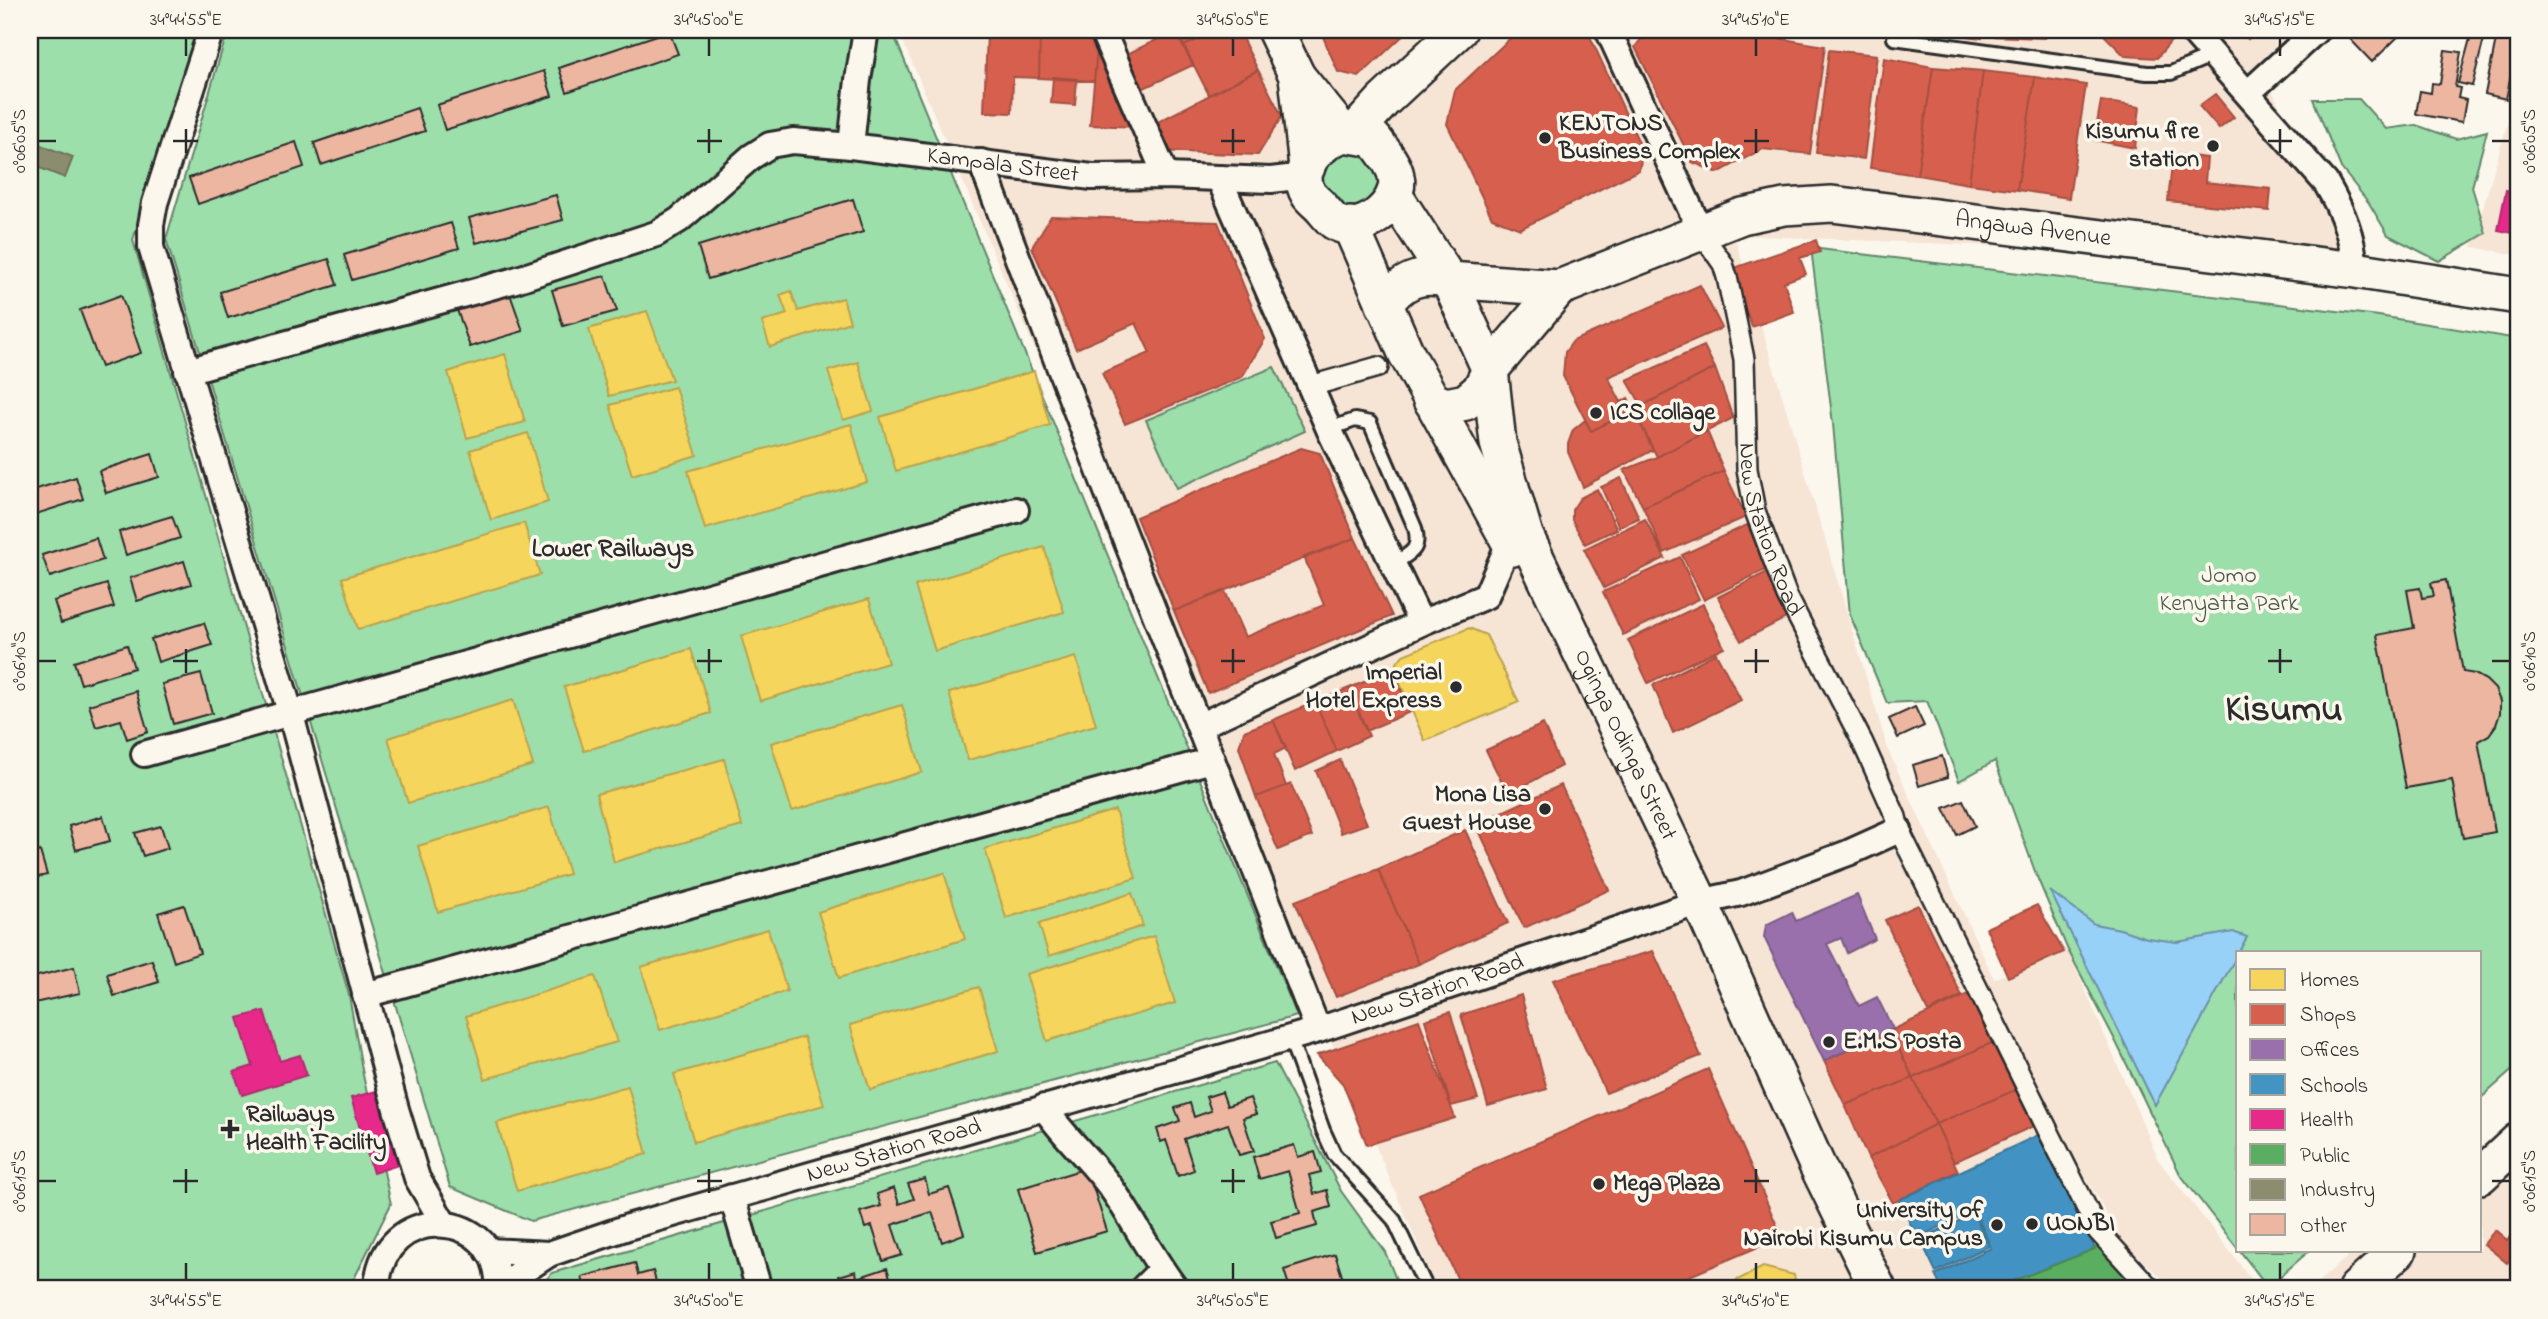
<svg xmlns="http://www.w3.org/2000/svg" width="2548" height="1319" viewBox="0 0 2548 1319" font-family="'Indie Flower',sans-serif">
<style>
.built{fill:#f6e4d5}
.green{fill:#9cdfab;stroke:#64856b;stroke-width:2}
.water{fill:#98d1f8;stroke:#6c8fa6;stroke-width:2}
.homes{fill:#f6d55c;stroke:#b9a24d;stroke-width:2}
.shops{fill:#d6604d;stroke:#a35043;stroke-width:2}
.offices{fill:#9970ab;stroke:#785b85;stroke-width:2}
.schools{fill:#4393c3;stroke:#3c7495;stroke-width:2}
.health{fill:#e7298a;stroke:#af2a6e;stroke-width:2}
.public{fill:#5aae61;stroke:#4c8751;stroke-width:2}
.industry{fill:#8c8c6e;stroke:#6f6f5a;stroke-width:2}
.building{fill:#ecb6a0;stroke:#2b2b2b;stroke-width:2}
.lines{fill:none;stroke-linecap:round;stroke-linejoin:round}
.service-casing{stroke:#2b2b2b;stroke-width:18}
.pedestrian-casing{stroke:#2b2b2b;stroke-width:24}
.minor-casing{stroke:#2b2b2b;stroke-width:30}
.secondary-casing{stroke:#2b2b2b;stroke-width:40}
.service{stroke:#fbf7ec;stroke-width:12}
.pedestrian{stroke:#fbf7ec;stroke-width:19}
.minor{stroke:#fbf7ec;stroke-width:24}
.secondary{stroke:#fbf7ec;stroke-width:35}
.ticks{fill:none;stroke:#2b2b2b;stroke-width:2.5}
.poi-dot{fill:#2b2b2b;stroke:#fbf7ec;stroke-width:2.5}
.labels{text-anchor:middle;dominant-baseline:central;stroke-width:7;stroke-linejoin:round;paint-order:stroke}
.poi-label{font-size:24px;font-weight:bold;fill:#2b2b2b;stroke:#fbf7ec;text-anchor:start}
.street-label{font-size:24px;fill:#2b2b2b;stroke:#fbf7ec}
.park-label{font-size:24px;fill:#47584b;stroke:#fbf7ec}
.neighbourhood-label{font-size:26px;font-weight:bold;fill:#2b2b2b;stroke:#fbf7ec}
.town-label{font-size:38px;font-weight:bold;fill:#2b2b2b;stroke:#fbf7ec}
.neatline{fill:none;stroke:#2b2b2b;stroke-width:2.5}
.ticks-label{font-size:18px;text-anchor:middle;fill:#2b2b2b}
</style>
<rect width="100%" height="100%" fill="#fbf7ec"/>
<filter id="ink" filterUnits="userSpaceOnUse"><feTurbulence type="fractalNoise" baseFrequency=".0143" numOctaves="2"/><feDisplacementMap in="SourceGraphic" scale="14" xChannelSelector="R" yChannelSelector="G"/><feConvolveMatrix kernelMatrix="1 2 1 2 8 2 1 2 1" color-interpolation-filters="sRGB"/></filter>
<g filter="url(#ink)">
<!-- built -->
<path class="built" d="M898 30H2301L2256 70 2274 94 2346 261 1734 235 1888 750 1994 979 2067 948 2159 1161 2253 1281 2233 1289H2174L2121 1241 2085 1174 2138 1289H1437Z
M2518 86V255L2472 247Z
M2518 1115V1289H2309L2355 1251H2480V1147Z"/>
<!-- green -->
<path class="green" d="M30 30H198L133 240 349 995 363 1075 391 1204 349 1289H30Z
M228 30H892L1297 1016 531 1221 450 1187 166 239Z
M2313 99H2359L2386 129 2416 125 2456 139 2487 131 2472 187 2486 233 2439 261 2388 235 2369 203 2341 168Z
M1364 140 1388 187 1346 219 1312 167Z
M1811 248 2379 316 2518 339V1065L2480 1099V953H2238V1249L2180 1174 2114 1038 2067 948 2037 877 1995 761 1959 781 1927 701 1887 703 1850 615 1833 424Z
M1274 367 1305 431 1177 488 1146 420Z
M1275 1063 1341 1191 1385 1252 1400 1289H538L552 1273Z
M2240 1251H2309L2268 1287Z"/>
<!-- water -->
<path class="water" d="M2050 891 2094 924 2120 929 2147 938 2177 942 2233 932 2247 937 2155 1105Z"/>
<!-- homes -->
<path class="homes" d="M791 291 798 311 843 298 850 322 770 347 762 322 787 314 780 295Z
M647 311 672 380 609 396 589 329Z
M505 354 525 422 467 438 448 372Z
M858 362 873 411 843 420 828 371Z
M1034 371 1050 425 896 471 880 417Z
M675 387 697 455 632 475 610 405Z
M851 424 867 482 705 529 688 471Z
M528 433 548 502 491 520 470 450Z
M524 523 540 575 358 629 342 578Z
M1044 547 1064 612 935 651 915 586Z
M869 599 888 663 760 701 741 636Z
M1469 628 1486 635 1519 702 1425 741 1395 672 1397 663 1403 655Z
M691 649 711 713 584 751 564 687Z
M1076 657 1096 725 968 760 949 693Z
M513 700 533 765 408 803 388 738Z
M902 705 922 772 792 811 771 743Z
M724 759 742 826 614 862 596 794Z
M549 807 569 874 438 912 418 846Z
M1115 810 1136 878 1006 918 985 849Z
M944 873 965 939 839 978 818 912Z
M1132 893 1143 926 1049 956 1039 924Z
M768 929 787 991 660 1030 641 967Z
M1154 936 1175 1003 1047 1041 1026 974Z
M595 976 617 1042 485 1079 466 1016Z
M979 987 998 1051 870 1090 850 1025Z
M804 1037 824 1105 694 1142 674 1074Z
M628 1086 647 1154 517 1191 497 1123Z
M1763 1267 1794 1275 1797 1289H1720Z"/>
<!-- shops -->
<path class="shops" d="M1175 30H1219L1184 46Z
M1219 30H1238L1258 70 1209 95 1184 46Z
M1326 30H1409L1359 77 1338 72 1321 32Z
M1519 30H1587L1643 151 1639 170 1520 229 1492 218 1447 124 1455 90Z
M1648 30H1729L1825 46 1810 154 1762 149 1718 173 1692 162 1635 47Z
M1923 30H1983L1982 38Z
M1994 30H2053L2045 38 1992 36Z
M2099 30H2162L2172 40 2157 58 2125 56Z
M2239 30H2258L2248 39Z
M1175 31 1193 65 1142 89 1125 55Z
M987 33 1040 35 1039 78 1013 77 1012 113 984 112Z
M1040 35 1098 40 1094 81 1039 78Z
M1098 40 1137 127 1090 125Z
M1829 50 1877 55 1864 159 1816 153Z
M1884 58 1933 67 1917 175 1870 168Z
M1933 67 1983 71 1969 184 1917 175Z
M1258 70 1282 116 1258 155 1157 151 1148 127Z
M1983 71 2035 77 2017 190 1969 184Z
M1053 77 1077 79 1075 105 1051 103Z
M2035 77 2086 85 2069 198 2017 190Z
M2215 94 2234 117 2219 129 2199 106Z
M2101 101 2140 107 2135 148 2094 140Z
M2173 154 2207 158 2205 182 2271 189 2269 211 2168 201Z
M1051 216 1218 222 1265 339 1242 377 1125 424 1102 373 1150 353 1136 323 1076 349 1032 247Z
M1816 240 1820 252 1800 258 1806 274 1784 282 1794 312 1752 327 1731 269Z
M1700 285 1722 328 1608 377 1621 402 1628 398 1634 410 1591 431 1563 376 1565 352 1573 341Z
M1704 346 1715 368 1642 406 1627 380Z
M1715 368 1733 418 1657 457 1634 410Z
M1634 410 1653 450 1583 487 1568 452V444L1573 430 1585 420 1591 431Z
M1707 431 1724 471 1643 507 1624 470 1657 457Z
M1301 448 1320 453 1355 538 1174 611 1136 517Z
M1724 471 1746 517 1664 553 1643 507Z
M1621 478 1639 518 1619 527 1601 487Z
M1597 489 1617 529 1585 544 1572 520V510L1580 498Z
M1645 519 1665 558 1604 588 1584 549Z
M1747 525 1769 568 1704 600 1682 555Z
M1355 538 1392 616 1208 693 1174 611 1225 591 1245 637 1324 605 1304 557Z
M1680 557 1699 599 1623 635 1603 592Z
M1769 571 1792 615 1741 641 1718 597Z
M1703 604 1724 647 1648 683 1628 640Z
M1716 653 1741 700 1673 733 1653 685Z
M1383 674 1397 680 1410 712 1366 731 1349 688Z
M1349 688 1369 736 1337 751 1315 702Z
M1315 702 1337 751 1295 771 1273 720Z
M1273 720 1286 748 1274 754 1286 786 1256 797 1239 747 1244 731Z
M1543 724 1561 766 1527 784 1509 797 1486 750Z
M1340 760 1367 824 1341 833 1316 771Z
M1291 784 1312 836 1278 850 1256 797Z
M1561 785 1609 890 1524 928 1476 824Z
M1465 830 1508 923 1419 964 1378 869Z
M1378 869 1419 964 1336 997 1295 901Z
M1918 905 1962 996 1928 1012 1885 920Z
M2037 905 2064 952 2008 977 1986 928Z
M1653 951 1701 1056 1606 1093 1553 980Z
M1973 992 1996 1041 1913 1078 1890 1031Z
M1521 995 1547 1089 1488 1106 1461 1015Z
M1450 1012 1478 1099 1451 1106 1425 1020Z
M1419 1020 1455 1118 1367 1145 1343 1084 1317 1055Z
M1890 1031 1913 1078 1845 1105 1824 1061Z
M1996 1041 2020 1088 1936 1124 1913 1078Z
M1708 1069 1782 1237 1659 1289H1462L1419 1194Z
M1913 1078 1936 1124 1868 1158 1845 1105Z
M2020 1088 2040 1123 1954 1162 1936 1124Z
M1936 1124 1958 1171 1893 1203 1868 1158Z
M2518 1228V1250L2507 1263 2484 1244 2495 1230 2507 1240Z"/>
<!-- offices -->
<path class="offices" d="M1857 895 1875 939 1847 953 1841 938 1827 944 1859 1006 1877 997 1893 1029 1824 1061 1764 937 1766 925 1792 912 1796 921Z"/>
<!-- schools -->
<path class="schools" d="M2040 1134 2095 1249 1993 1289H1942L1935 1275 1991 1248 1975 1210 1917 1238 1899 1200Z
M1974 1214 1989 1246 1936 1272 1920 1239Z"/>
<!-- health -->
<path class="health" d="M2506 190 2518 192V234L2498 230Z
M264 1011 280 1061 300 1055 307 1075 242 1095 234 1072 253 1066 238 1018Z
M376 1091 398 1165 373 1173 351 1098Z"/>
<!-- public -->
<path class="public" d="M2099 1243 2143 1289H1993L2095 1249Z"/>
<!-- industry -->
<path class="industry" d="M30 141 73 157 65 178 30 164Z"/>
<!-- building -->
<path class="building" d="M2361 30H2405L2372 62 2351 40Z
M2498 30H2518V41L2506 99 2485 94Z
M669 31 678 54 567 92 559 68Z
M2471 35 2484 39 2472 86 2458 83Z
M2445 50 2461 52 2455 87 2460 88 2458 98 2466 100 2462 122 2416 114 2420 91 2431 93 2432 83 2440 84Z
M544 71 552 96 445 130 437 105Z
M417 108 425 131 321 165 314 143Z
M296 142 304 167 198 204 189 178Z
M556 195 563 220 476 243 469 218Z
M853 199 863 232 708 279 698 246Z
M451 223 459 248 352 280 344 255Z
M329 259 337 285 228 318 220 292Z
M605 276 617 311 563 326 552 290Z
M510 294 523 331 470 347 457 310Z
M121 295 141 353 101 367 80 310Z
M152 454 159 477 106 493 99 471Z
M76 477 83 499 30 516V491Z
M172 516 180 538 126 555 119 532Z
M96 538 103 560 50 577 42 555Z
M184 561 191 584 137 601 130 578Z
M2446 580 2463 672 2475 674 2486 680 2495 689 2500 701V713L2496 725 2489 735 2478 741 2495 832 2463 838 2452 780 2406 788 2377 635 2414 628 2407 590 2420 588 2422 598 2434 596 2431 583Z
M107 584 114 607 61 623 54 601Z
M204 623 212 645 158 662 151 639Z
M127 645 134 668 81 684 74 662Z
M201 674 212 713 173 724 162 684Z
M136 691 148 732 127 739 121 720 96 727 89 705Z
M1915 707 1924 726 1898 738 1889 719Z
M1942 756 1948 777 1919 786 1913 765Z
M1963 800 1975 826 1957 835 1944 808Z
M103 816 110 841 76 850 69 826Z
M161 826 168 848 143 856 135 833Z
M40 851 47 875 30 879V854Z
M184 905 200 953 174 962 158 913Z
M152 960 159 982 114 996 107 974Z
M74 967 80 993 34 1003 30 978Z
M1222 1092 1227 1106 1250 1098 1256 1114 1243 1118 1254 1151 1239 1155 1228 1124 1184 1139 1194 1170 1178 1176 1166 1140 1161 1142 1157 1129 1180 1121 1175 1108 1190 1103 1194 1117 1211 1111 1206 1097Z
M1294 1145 1298 1157 1315 1152 1321 1172 1309 1175 1314 1194 1327 1190 1331 1207 1314 1212 1317 1226 1276 1238 1271 1221 1300 1213 1288 1171 1259 1179 1253 1157Z
M1087 1168 1107 1231 1037 1252 1018 1189Z
M925 1179 929 1194 949 1188 964 1234 942 1242 932 1212 892 1225 902 1255 883 1261 872 1226 865 1228 860 1212 881 1206 877 1194 894 1188 899 1204 914 1199 908 1184Z
M1335 1254 1346 1289H1321L1320 1285 1305 1289H1290L1284 1270Z
M635 1263 638 1275 653 1271 658 1289H585L582 1277Z
M887 1268 893 1287 885 1289H843L839 1276 856 1271 857 1278Z"/>
<g class="lines">
<defs>
<path id="service" d="M1894 38 2147 73H2171L2213 55
M1329 429 1355 420 1370 423 1415 528C1421 551 1410 553 1393 564
M1290 1038 1323 1130 1334 1154 1394 1220 1427 1289"/>
<g id="pedestrian">
<path id="s1" d="M1702 234 1723 264 1727 277 1744 359 1747 469 1755 511 1787 596 1862 741 1896 817 1899 830 2098 1231 2151 1289"/>
<path d="M1311 386 1378 367"/>
</g>
<g id="minor">
<path d="M211 30 155 203 151 225V247L291 715 396 1109 417 1178 444 1224"/>
<path id="s2" d="M866 30 858 80 851 146 1092 177 1166 176 1271 180 1305 176"/>
<path d="M1102 30 1166 176"/>
<path d="M1608 30 1702 234"/>
<path d="M2191 30 2326 183C2343 212 2353 237 2355 270"/>
<path d="M2248 93 2317 30"/>
<path d="M981 162 1111 502 1318 1030"/>
<path d="M1219 178 1329 429 1421 623"/>
<path d="M187 371 512 281 656 234 679 220 751 157 770 145 793 141 851 146"/>
<path d="M1199 726 1421 623 1486 596 1510 541 1521 536"/>
<path d="M144 754 1016 510"/>
<path d="M365 995 1212 760"/>
<path d="M1044 1107C1064 1138 1093 1161 1114 1192 1136 1224 1152 1258 1176 1289"/>
<path d="M732 1197 759 1289"/>
<path d="M488 1251 549 1254"/>
<path id="s3" d="M499 1287 549 1254 631 1226 1318 1030 1700 902 1741 893 1848 853 1899 830"/>
<path d="M377 1289C380 1198 503 1208 498 1289"/>
<path d="M1142 1289 1161 1270"/>
</g>
<g id="secondary">
<path d="M1275 30 1297 76 1344 134"/>
<path d="M1297 76 1307 167"/>
<path d="M1344 134 1374 139C1381 149 1394 164 1396 176 1403 204 1360 238 1335 222 1330 219 1325 211 1320 206 1317 203 1312 199 1309 195 1292 168 1321 141 1344 134Z"/>
<path d="M1353 134 1383 101 1459 30"/>
<path id="s4" d="M1394 195 1449 280 1490 370 1498 443 1525 535 1700 902 1816 1163 1878 1289"/>
<path d="M1350 225 1406 353 1513 548"/>
<path id="s5" d="M1384 305C1401 281 1420 272 1449 280L1559 288 1742 216 1784 207 1832 204 2355 270 2518 296"/>
<path d="M1431 400 1446 406 1466 402 1480 390 1490 370 1559 288"/>
<path d="M2480 1176 2518 1141"/>
<path d="M2356 1289 2398 1251"/>
</g>
</defs>
<!-- service casing -->
<use href="#service" class="service-casing"/>
<!-- pedestrian casing -->
<use href="#pedestrian" class="pedestrian-casing"/>
<!-- minor casing -->
<use href="#minor" class="minor-casing"/>
<!-- secondary casing -->
<use href="#secondary" class="secondary-casing"/>
<!-- service -->
<use href="#service" class="service"/>
<!-- pedestrian -->
<use href="#pedestrian" class="pedestrian"/>
<!-- minor -->
<use href="#minor" class="minor"/>
<!-- secondary -->
<use href="#secondary" class="secondary"/>
</g>
</g>
<!-- ticks -->
<path class="ticks" d="M186 38V56M709 38V56M1233 38V56M1756 38V56M2280 38V56M186 129V153M709 129V153M1233 129V153M1756 129V153M2280 129V153M38 141H56M173 141H198M697 141H722M1221 141H1245M1744 141H1769M2268 141H2292M2492 141H2510M186 649V673M709 649V673M1233 649V673M1756 649V673M2280 649V673M38 661H56M173 661H198M697 661H722M1221 661H1245M1744 661H1769M2268 661H2292M2492 661H2510M186 1169V1193M709 1169V1193M1233 1169V1193M1756 1169V1193M38 1181H56M173 1181H198M697 1181H722M1221 1181H1245M1744 1181H1769M2492 1181H2510M186 1263V1280M709 1263V1280M1233 1263V1280M1756 1263V1280M2280 1263V1280"/>
<!-- markers -->
<g class="poi-dot">
<circle cx="1545" cy="138" r="7"/>
<circle cx="2213" cy="146" r="7"/>
<circle cx="1596" cy="413" r="7"/>
<circle cx="1456" cy="687" r="7"/>
<circle cx="1545" cy="809" r="7"/>
<circle cx="1829" cy="1042" r="7"/>
<path d="M226.5 1118.5h7v7h7v7h-7v7h-7v-7h-7v-7h7z"/>
<circle cx="1599" cy="1184" r="7"/>
<circle cx="2032" cy="1224" r="7"/>
<circle cx="1997" cy="1225" r="7"/>
</g>
<g class="labels">
<!-- poi labels -->
<g class="poi-label">
<text x="1559" y="124">KENTONS<tspan x="1559" dy="28">Business Complex</tspan></text>
<text x="2199" y="132" text-anchor="end">Kisumu fire<tspan x="2199" dy="28">station</tspan></text>
<text x="1610" y="413">ICS collage</text>
<text x="1442" y="673" text-anchor="end">Imperial<tspan x="1442" dy="28">Hotel Express</tspan></text>
<text x="1531" y="795" text-anchor="end">Mona Lisa<tspan x="1531" dy="28">Guest House</tspan></text>
<text x="1843" y="1042">E.M.S Posta</text>
<text x="246" y="1115">Railways<tspan x="246" dy="28">Health Facility</tspan></text>
<text x="1613" y="1184">Mega Plaza</text>
<text x="1983" y="1211" text-anchor="end">University of<tspan x="1983" dy="28">Nairobi Kisumu Campus</tspan></text>
<text x="2046" y="1224">UONBI</text>
</g>
<!-- street labels -->
<g class="street-label">
<text stroke="none"><textPath href="#s2" startOffset="270">Kampala Street</textPath></text>
<text stroke="none"><textPath href="#s5" startOffset="676">Angawa Avenue</textPath></text>
<text stroke="none"><textPath href="#s1" startOffset="308">New Station Road</textPath></text>
<text stroke="none"><textPath href="#s4" startOffset="602">Oginga Odinga Street</textPath></text>
<text stroke="none"><textPath href="#s3" startOffset="987">New Station Road</textPath></text>
<text stroke="none"><textPath href="#s3" startOffset="420">New Station Road</textPath></text>
</g>
<!-- park labels -->
<g class="park-label">
<text x="2229" y="576">Jomo<tspan x="2229" dy="28">Kenyatta Park</tspan></text>
</g>
<!-- neighbourhood labels -->
<g class="neighbourhood-label">
<text x="613" y="550">Lower Railways</text>
</g>
<!-- town labels -->
<g class="town-label">
<text x="2284" y="711">Kisumu</text>
</g>
</g>
<!-- margin -->
<rect width="2548" height="1319" fill="none" stroke="#fbf7ec" stroke-width="77"/>
<!-- legend -->
<rect x="2236" y="951" width="245" height="301" fill="#fbf7ec" stroke="#a8a59f" stroke-width="2"/>
<rect x="2250" y="969" width="35" height="21" fill="#f6d55c" stroke="#a8a59f" stroke-width="2"/>
<text x="2300" y="986" font-size="21" fill="#2b2b2b">Homes</text>
<rect x="2250" y="1004" width="35" height="21" fill="#d6604d" stroke="#a8a59f" stroke-width="2"/>
<text x="2300" y="1021" font-size="21" fill="#2b2b2b">Shops</text>
<rect x="2250" y="1039" width="35" height="21" fill="#9970ab" stroke="#a8a59f" stroke-width="2"/>
<text x="2300" y="1056" font-size="21" fill="#2b2b2b">Offices</text>
<rect x="2250" y="1074" width="35" height="21" fill="#4393c3" stroke="#a8a59f" stroke-width="2"/>
<text x="2300" y="1092" font-size="21" fill="#2b2b2b">Schools</text>
<rect x="2250" y="1109" width="35" height="21" fill="#e7298a" stroke="#a8a59f" stroke-width="2"/>
<text x="2300" y="1126" font-size="21" fill="#2b2b2b">Health</text>
<rect x="2250" y="1144" width="35" height="21" fill="#5aae61" stroke="#a8a59f" stroke-width="2"/>
<text x="2300" y="1162" font-size="21" fill="#2b2b2b">Public</text>
<rect x="2250" y="1179" width="35" height="21" fill="#8c8c6e" stroke="#a8a59f" stroke-width="2"/>
<text x="2300" y="1196" font-size="21" fill="#2b2b2b">Industry</text>
<rect x="2250" y="1214" width="35" height="21" fill="#ecb6a0" stroke="#a8a59f" stroke-width="2"/>
<text x="2300" y="1232" font-size="21" fill="#2b2b2b">Other</text>
<rect x="38" y="38" width="2472" height="1242" class="neatline"/>
<g class="ticks-label">
<text x="186" y="25">34°44'55"E</text>
<text x="709" y="25">34°45'00"E</text>
<text x="1233" y="25">34°45'05"E</text>
<text x="1756" y="25">34°45'10"E</text>
<text x="2280" y="25">34°45'15"E</text>
<text transform="translate(19 141) rotate(-90)" y="6">0°06'05"S</text>
<text transform="translate(2529 141) rotate(-90)" y="6">0°06'05"S</text>
<text transform="translate(19 661) rotate(-90)" y="6">0°06'10"S</text>
<text transform="translate(2529 661) rotate(-90)" y="6">0°06'10"S</text>
<text transform="translate(19 1181) rotate(-90)" y="6">0°06'15"S</text>
<text transform="translate(2529 1181) rotate(-90)" y="6">0°06'15"S</text>
<text x="186" y="1306">34°44'55"E</text>
<text x="709" y="1306">34°45'00"E</text>
<text x="1233" y="1306">34°45'05"E</text>
<text x="1756" y="1306">34°45'10"E</text>
<text x="2280" y="1306">34°45'15"E</text>
</g>
</svg>
